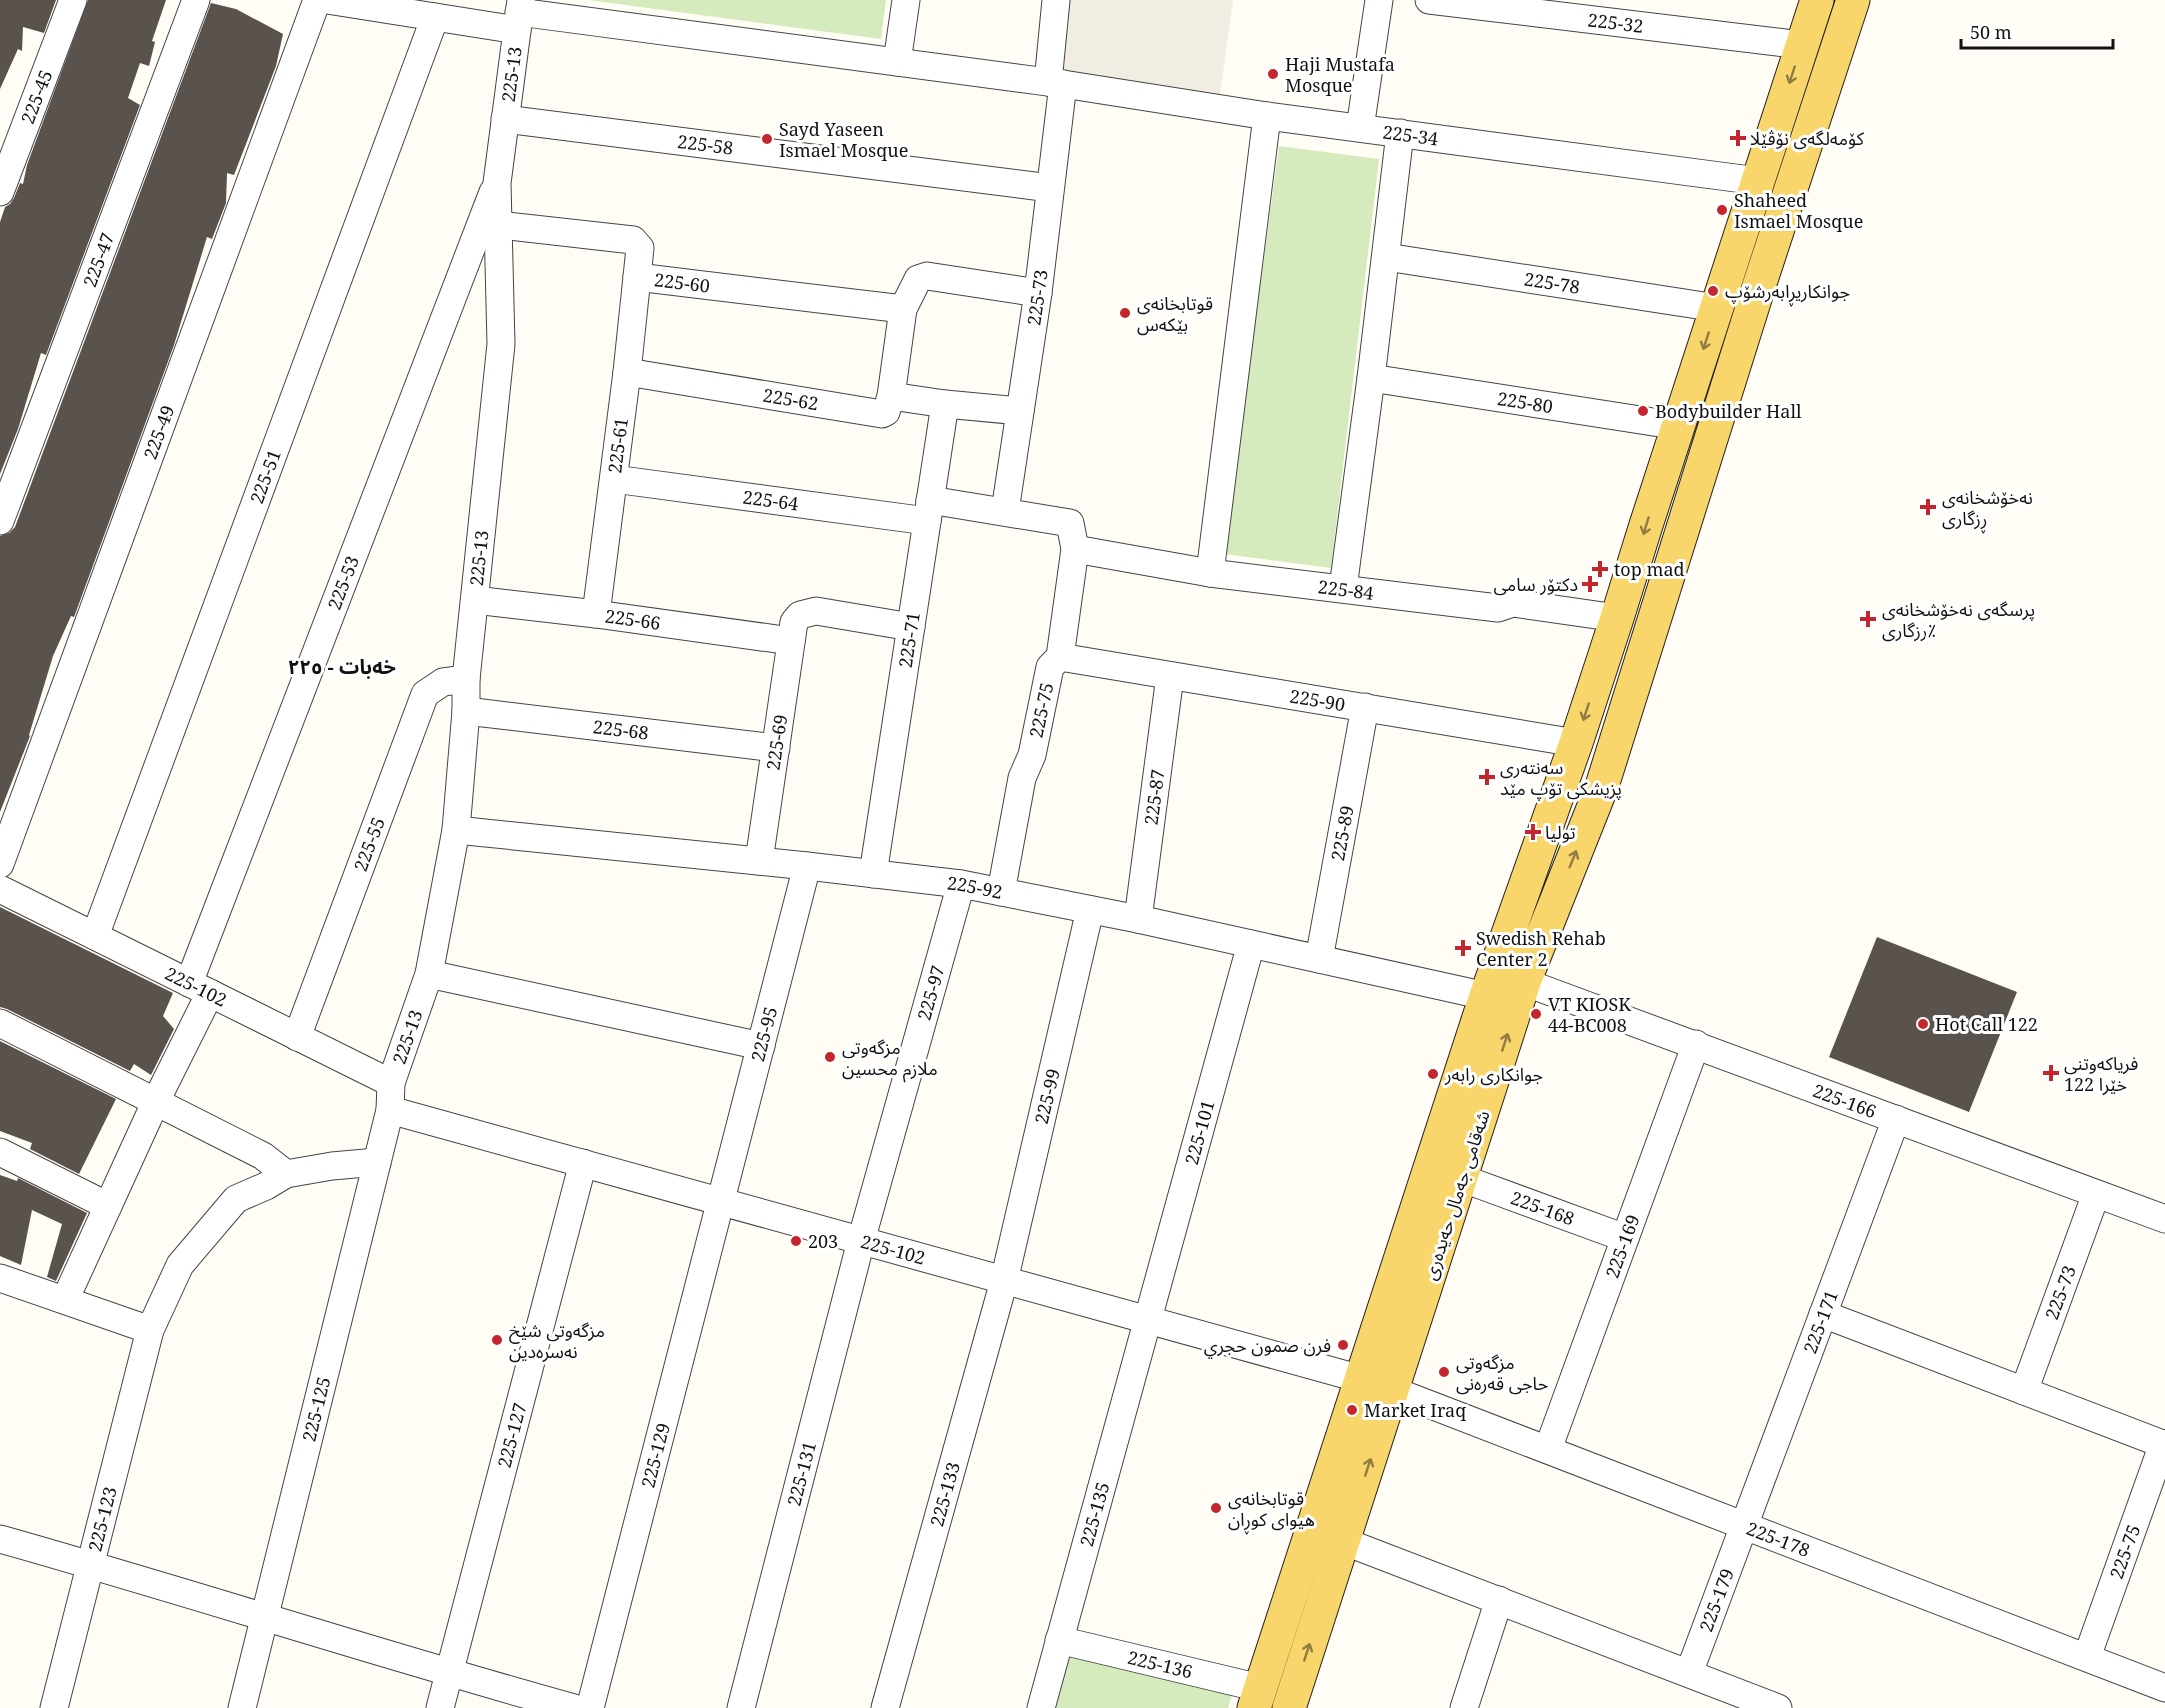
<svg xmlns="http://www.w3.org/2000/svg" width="2165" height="1708" viewBox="0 0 2165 1708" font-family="'Noto Serif','Noto Sans Arabic',serif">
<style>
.green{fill:#d5ebbd}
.plaza{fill:#f1ede2}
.building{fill:#5a524d}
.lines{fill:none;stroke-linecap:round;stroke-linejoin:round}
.minor-casing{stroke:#444;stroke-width:29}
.major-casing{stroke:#222;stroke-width:35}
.minor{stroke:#fff;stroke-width:27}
.major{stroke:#f9d66b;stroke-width:33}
.oneway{stroke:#917d42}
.poi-dot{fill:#c4262e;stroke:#fff;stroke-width:2}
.labels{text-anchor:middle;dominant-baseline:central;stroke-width:6;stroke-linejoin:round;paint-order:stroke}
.street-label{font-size:18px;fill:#111;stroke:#fff}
.poi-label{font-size:18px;fill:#111;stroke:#fff;text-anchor:start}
.neighbourhood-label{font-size:20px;font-weight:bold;fill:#111;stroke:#fff}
</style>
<rect width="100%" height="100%" fill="#fffdf5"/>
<!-- green -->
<path class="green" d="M588 0H886L881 39Z
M1279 146 1379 159 1331 568 1224 554Z
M1069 1657 1233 1692 1228 1708H1055Z"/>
<!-- plaza -->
<path class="plaza" d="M1059 0H1233L1220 95 1049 71Z"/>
<!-- building -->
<path class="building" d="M0 0H56L44 33 23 27 22 51 18 49 0 89Z
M88 0H166L152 41 155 42 149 66 140 63 128 98 140 105 46 355 41 353 18 429 0 474V222L5 207 10 204 14 198 20 183 23 184 27 165Z
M211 3 236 9 283 34 276 66 234 175 227 173 226 203 212 239 207 237 174 345 77 609 74 617 71 616 53 656 29 735 30 736 0 812V536L9 533 15 527Z
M0 907 173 993 163 1016 174 1029 151 1075 134 1064 130 1071 7 1009 0 1007Z
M1877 937 2017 992 1969 1112 1829 1057Z
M0 1041 116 1099 79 1174 30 1149 32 1143 0 1131Z
M0 1175 17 1181 18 1178 87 1213 56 1281 47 1277 62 1224 32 1210 21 1265 0 1256Z"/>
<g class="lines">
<defs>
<g id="minor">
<path d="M327 0 517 30"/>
<path id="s1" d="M1429 0 1801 45"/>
<path id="s2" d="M519 12 1063 84 1267 116 1758 181"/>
<path d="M897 62 906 0"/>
<path d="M1048 82 1056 0"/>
<path id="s3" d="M505 119 1050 188"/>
<path d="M1360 128 1379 0"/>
<path id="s4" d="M0 192 73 0"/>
<path id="s5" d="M499 225 633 240 640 248 637 277 903 309"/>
<path id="s6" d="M1386 257 1717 308"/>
<path id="s7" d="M627 372 882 414 886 412 891 396 945 404 1020 411"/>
<path id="s8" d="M1371 378 1679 426"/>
<path d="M891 396 903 309 918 279 927 276 1038 293"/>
<path id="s9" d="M614 479 927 521"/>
<path d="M930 500 1070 523 1075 549 1060 657 1050 667 1032 755 1022 778 1001 892"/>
<path id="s10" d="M1005 511 1038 293 1063 84"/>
<path id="s11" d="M0 521 196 0"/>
<path id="s12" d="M1075 549 1210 573 1481 606 1498 608 1513 603 1617 618"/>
<path d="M1210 573 1267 116"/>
<path d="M1343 588 1371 378 1400 133"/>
<path id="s13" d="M475 600 596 614 791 641"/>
<path id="s14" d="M596 614 627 372 637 277"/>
<path id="s15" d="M1060 657 1576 743"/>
<path id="s16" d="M466 711 776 748"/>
<path id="s17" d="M456 830 807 866 961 884 1138 919 1486 996"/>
<path id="s18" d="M759 861 794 622 800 615 816 611 911 627"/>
<path id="s19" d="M0 864 317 0"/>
<path id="s20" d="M873 874 945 404"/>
<path id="s21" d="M0 889 391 1083"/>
<path id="s22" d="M1138 919 1170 676"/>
<path id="s23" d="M95 936 435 17"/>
<path id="s24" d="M1319 959 1365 707"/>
<path d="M429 974 761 1046"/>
<path id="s25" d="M1524 982 2165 1219"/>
<path id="s26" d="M189 983 493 192"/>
<path d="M0 1023 263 1156 286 1174"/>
<path id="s27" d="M297 1037 425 694 443 682 466 679"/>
<path id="s28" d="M390 1110 1361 1379"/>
<path d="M0 1152 108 1206"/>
<path id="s29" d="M1461 1178 1625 1238"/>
<path d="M0 1278 150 1330"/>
<path d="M65 1300 156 1101 210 993"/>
<path d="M1823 1314 2165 1445"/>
<path id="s30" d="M1392 1390 2165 1688"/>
<path id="s31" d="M2024 1391 2096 1194"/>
<path id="s32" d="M1548 1449 1696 1044"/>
<path d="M0 1539C192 1593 382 1655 574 1708"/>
<path d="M1343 1541 1778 1708"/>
<path id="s33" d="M1059 1640 1260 1688"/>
<path id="s34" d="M2087 1657 2163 1444"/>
<path id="s35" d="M1689 1673 1896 1119"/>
<path id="s36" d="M54 1708 150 1330 180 1265 236 1199 266 1186 286 1174 332 1166 377 1162"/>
<path id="s37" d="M242 1708 390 1110 391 1083 429 974 456 830 466 711V679L501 344 497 183 521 0"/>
<path id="s38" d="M440 1708 583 1163"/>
<path id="s39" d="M590 1708 807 866"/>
<path id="s40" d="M741 1708 861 1241 961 884"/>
<path id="s41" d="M885 1708 1004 1281 1090 910"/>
<path id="s42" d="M1041 1708 1251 944"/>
<path d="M1464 1708 1499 1600"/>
</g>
<path id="major" d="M1254 1708 1486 996 1576 743 1617 618 1646 525 1817 0
M1289 1708 1524 982 1602 786 1759 286 1853 0"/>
</defs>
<!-- minor casing -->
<use href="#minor" class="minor-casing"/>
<!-- major casing -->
<use href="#major" class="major-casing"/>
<!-- minor -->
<use href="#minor" class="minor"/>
<!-- major -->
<use href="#major" class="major"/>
</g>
<!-- one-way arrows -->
<defs><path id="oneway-shaft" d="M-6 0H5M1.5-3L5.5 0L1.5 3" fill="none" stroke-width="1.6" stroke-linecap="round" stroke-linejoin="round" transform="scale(1.5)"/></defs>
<g class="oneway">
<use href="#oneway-shaft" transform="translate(1792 75) rotate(108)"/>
<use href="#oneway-shaft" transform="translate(1706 341) rotate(108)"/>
<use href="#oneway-shaft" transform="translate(1646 526) rotate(107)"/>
<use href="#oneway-shaft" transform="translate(1586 712) rotate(108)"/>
<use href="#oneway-shaft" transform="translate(1573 859) rotate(-68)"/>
<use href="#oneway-shaft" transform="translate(1505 1042) rotate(-72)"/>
<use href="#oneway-shaft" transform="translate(1368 1467) rotate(-72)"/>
<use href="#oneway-shaft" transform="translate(1307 1652) rotate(-72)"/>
</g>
<!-- markers -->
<g class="poi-dot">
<circle cx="1273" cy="74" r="6"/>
<path d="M1735 129h6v6h6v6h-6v6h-6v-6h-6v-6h6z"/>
<circle cx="767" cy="139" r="6"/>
<circle cx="1722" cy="210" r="6"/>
<circle cx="1713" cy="291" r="6"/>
<circle cx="1125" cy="313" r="6"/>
<circle cx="1643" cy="411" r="6"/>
<path d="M1925 498h6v6h6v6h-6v6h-6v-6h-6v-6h6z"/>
<path d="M1597 560h6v6h6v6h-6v6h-6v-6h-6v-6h6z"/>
<path d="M1587 575h6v6h6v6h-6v6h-6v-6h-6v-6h6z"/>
<path d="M1865 610h6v6h6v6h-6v6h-6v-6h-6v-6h6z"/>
<path d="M1484 768h6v6h6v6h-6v6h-6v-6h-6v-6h6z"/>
<path d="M1530 823h6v6h6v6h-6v6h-6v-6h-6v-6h6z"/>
<path d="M1460 939h6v6h6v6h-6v6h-6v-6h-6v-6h6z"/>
<circle cx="1536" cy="1014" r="6"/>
<circle cx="1923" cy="1024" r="6"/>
<circle cx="830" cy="1057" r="6"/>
<path d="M2048 1064h6v6h6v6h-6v6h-6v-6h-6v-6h6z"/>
<circle cx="1433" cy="1074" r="6"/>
<circle cx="796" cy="1241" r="6"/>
<circle cx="497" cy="1340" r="6"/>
<circle cx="1343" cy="1345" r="6"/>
<circle cx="1444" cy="1372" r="6"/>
<circle cx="1352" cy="1410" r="6"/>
<circle cx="1216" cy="1508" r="6"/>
</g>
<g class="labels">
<!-- street labels -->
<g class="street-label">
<text stroke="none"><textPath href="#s1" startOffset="188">225-32</textPath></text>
<text stroke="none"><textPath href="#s37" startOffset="1664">225-13</textPath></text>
<text stroke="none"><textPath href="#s4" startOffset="102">225-45</textPath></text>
<text stroke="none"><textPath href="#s2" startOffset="900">225-34</textPath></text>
<text stroke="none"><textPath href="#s3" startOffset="202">225-58</textPath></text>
<text stroke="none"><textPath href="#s11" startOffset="279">225-47</textPath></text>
<text stroke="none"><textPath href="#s5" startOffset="220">225-60</textPath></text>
<text stroke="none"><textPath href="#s6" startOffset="168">225-78</textPath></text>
<text stroke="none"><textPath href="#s10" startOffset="216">225-73</textPath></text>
<text stroke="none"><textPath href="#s7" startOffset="166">225-62</textPath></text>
<text stroke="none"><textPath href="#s8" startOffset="156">225-80</textPath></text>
<text stroke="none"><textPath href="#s19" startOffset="460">225-49</textPath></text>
<text stroke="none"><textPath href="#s14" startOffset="170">225-61</textPath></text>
<text stroke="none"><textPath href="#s23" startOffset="490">225-51</textPath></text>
<text stroke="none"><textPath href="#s9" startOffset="158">225-64</textPath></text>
<text stroke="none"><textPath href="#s37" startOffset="1178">225-13</textPath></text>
<text stroke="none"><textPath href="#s26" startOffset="429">225-53</textPath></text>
<text stroke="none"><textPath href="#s12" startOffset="274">225-84</textPath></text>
<text stroke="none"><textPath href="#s13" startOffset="159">225-66</textPath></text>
<text stroke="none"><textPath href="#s20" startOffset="237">225-71</textPath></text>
<text stroke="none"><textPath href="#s15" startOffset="261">225-90</textPath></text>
<text transform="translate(1041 710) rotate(-78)">225-75</text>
<text stroke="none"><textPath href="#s16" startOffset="156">225-68</textPath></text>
<text stroke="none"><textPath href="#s18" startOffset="120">225-69</textPath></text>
<text stroke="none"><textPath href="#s22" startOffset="123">225-87</textPath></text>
<text stroke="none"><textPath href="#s24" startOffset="128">225-89</textPath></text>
<text stroke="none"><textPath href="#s27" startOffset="206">225-55</textPath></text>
<text stroke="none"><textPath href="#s17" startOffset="522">225-92</textPath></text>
<text stroke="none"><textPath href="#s21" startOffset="219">225-102</textPath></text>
<text stroke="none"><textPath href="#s40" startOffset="740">225-97</textPath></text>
<text stroke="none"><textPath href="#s39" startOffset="696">225-95</textPath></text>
<text stroke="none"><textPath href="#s37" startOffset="692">225-13</textPath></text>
<text stroke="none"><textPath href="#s41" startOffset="633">225-99</textPath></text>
<text stroke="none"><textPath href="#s25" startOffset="342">225-166</textPath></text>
<text stroke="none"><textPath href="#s42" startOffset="597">225-101</textPath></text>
<text transform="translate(1456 1195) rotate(-72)">شەقامی جەمال حەیدەری</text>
<text stroke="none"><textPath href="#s29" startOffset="87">225-168</textPath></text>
<text stroke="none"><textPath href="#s32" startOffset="216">225-169</textPath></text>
<text stroke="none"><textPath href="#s28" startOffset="522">225-102</textPath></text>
<text stroke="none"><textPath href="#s31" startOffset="105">225-73</textPath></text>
<text stroke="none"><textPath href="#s35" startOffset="375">225-171</textPath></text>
<text stroke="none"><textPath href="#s37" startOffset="308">225-125</textPath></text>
<text stroke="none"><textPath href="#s38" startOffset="282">225-127</textPath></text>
<text stroke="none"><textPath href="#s39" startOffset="261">225-129</textPath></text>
<text stroke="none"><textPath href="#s40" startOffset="242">225-131</textPath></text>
<text stroke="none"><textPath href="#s41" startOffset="222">225-133</textPath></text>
<text stroke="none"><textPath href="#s42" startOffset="201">225-135</textPath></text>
<text stroke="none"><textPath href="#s36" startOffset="195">225-123</textPath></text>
<text stroke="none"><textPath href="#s30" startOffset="414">225-178</textPath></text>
<text stroke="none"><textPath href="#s34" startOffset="112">225-75</textPath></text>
<text stroke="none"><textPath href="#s35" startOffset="78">225-179</textPath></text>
<text stroke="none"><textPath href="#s33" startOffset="104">225-136</textPath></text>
</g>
<!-- poi labels -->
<g class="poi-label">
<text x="1285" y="64">Haji Mustafa<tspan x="1285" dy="21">Mosque</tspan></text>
<text x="779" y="129">Sayd Yaseen<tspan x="779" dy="21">Ismael Mosque</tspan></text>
<text x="1750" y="138">كۆمەلگەی نۆڤێلا</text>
<text x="1734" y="200">Shaheed<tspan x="1734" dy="21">Ismael Mosque</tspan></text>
<text x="1725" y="291">جوانكاریڕابەرشۆپ</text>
<text x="1137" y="303">قوتابخانەی<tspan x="1137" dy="21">بێكه‌س</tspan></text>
<text x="1655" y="411">Bodybuilder Hall</text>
<text x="1942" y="497">نەخۆشخانەی<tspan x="1942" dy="21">ڕزگاری</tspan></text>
<text x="1614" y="569">top mad</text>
<text x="1578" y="584" text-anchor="end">دكتۆر سامی</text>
<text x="1882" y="609">پرسگەی نەخۆشخانەی<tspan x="1882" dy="21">رزگاری٪</tspan></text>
<text x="1500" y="767">سەنتەری<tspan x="1500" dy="21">پزیشکی تۆپ مێد</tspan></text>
<text x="1545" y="832">تولیا</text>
<text x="1476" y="938">Swedish Rehab<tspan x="1476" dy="21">Center 2</tspan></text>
<text x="1548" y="1004">VT KIOSK<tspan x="1548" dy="21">44-BC008</tspan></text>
<text x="1935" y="1024">Hot Call 122</text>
<text x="842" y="1047">مزگه‌وتی<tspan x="842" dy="21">ملازم محسین</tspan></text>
<text x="2064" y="1063">فریاکەوتنی<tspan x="2064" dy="21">خێرا 122</tspan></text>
<text x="1445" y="1074">جوانکاری رابەر</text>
<text x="808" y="1241">203</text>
<text x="509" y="1330">مزگه‌وتی شێخ<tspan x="509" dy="21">نه‌سرەدین</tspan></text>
<text x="1331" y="1345" text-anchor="end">فرن صمون حجري</text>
<text x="1456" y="1362">مزگەوتی<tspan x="1456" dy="21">حاجی قەرەنی</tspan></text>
<text x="1364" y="1410">Market Iraq</text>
<text x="1228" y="1498">قوتابخانەی<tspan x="1228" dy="21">هیوای کوڕان</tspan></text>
</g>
<!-- neighbourhood labels -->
<g class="neighbourhood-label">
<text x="342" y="666">خەبات - ٢٢٥</text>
</g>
</g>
<!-- scale -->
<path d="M1961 39v9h152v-9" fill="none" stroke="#111111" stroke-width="3"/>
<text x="1970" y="39" font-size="18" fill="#111111" stroke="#ffffff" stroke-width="4.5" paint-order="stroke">50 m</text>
</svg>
